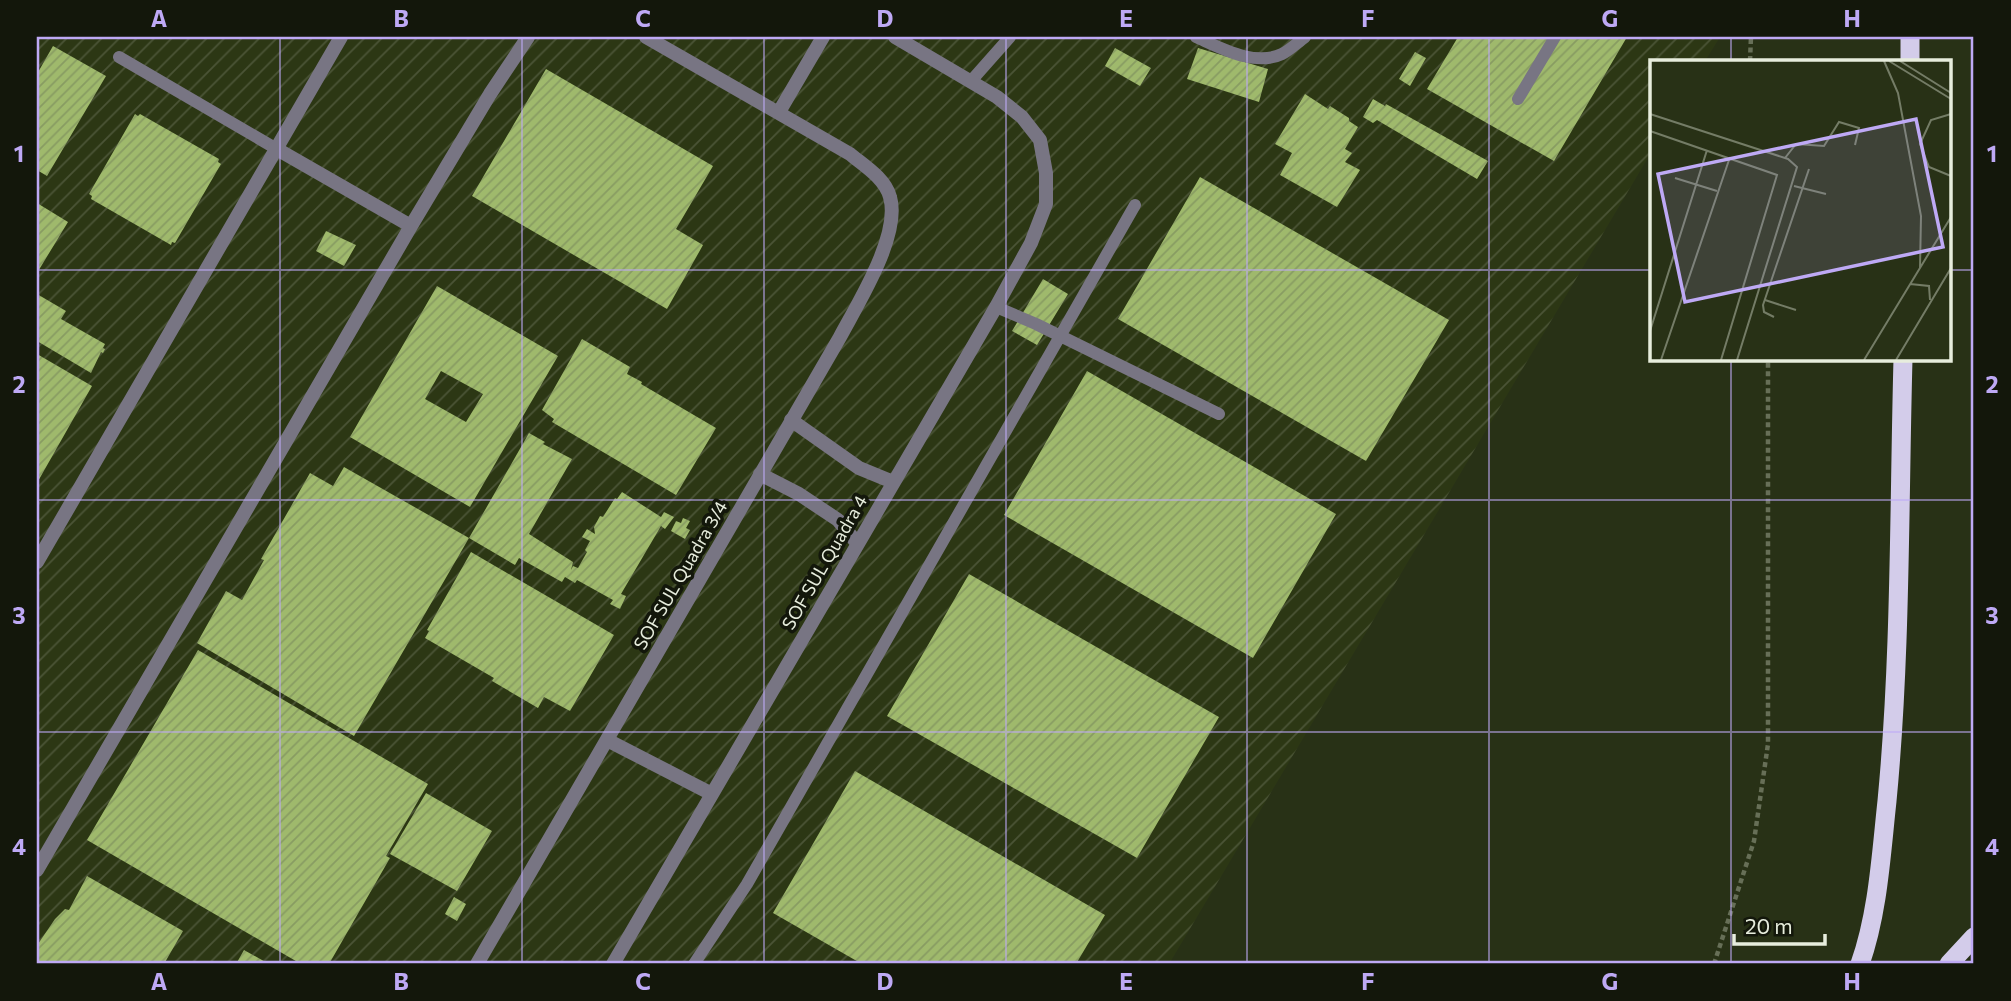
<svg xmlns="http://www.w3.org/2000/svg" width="2011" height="1001" viewBox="0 0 2011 1001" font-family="Commissioner,sans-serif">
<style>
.industrial{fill:url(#industrial-furrows)}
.building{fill:url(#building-hatch);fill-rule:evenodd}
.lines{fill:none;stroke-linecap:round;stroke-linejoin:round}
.path{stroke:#676f57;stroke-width:4.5;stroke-dasharray:5 3.5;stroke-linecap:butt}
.service{stroke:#787583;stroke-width:12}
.minor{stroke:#787583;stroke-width:14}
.trunk{stroke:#d3ccea;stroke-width:19}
.grid{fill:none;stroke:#bea9f5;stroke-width:2;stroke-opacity:0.55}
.labels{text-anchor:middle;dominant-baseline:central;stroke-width:7;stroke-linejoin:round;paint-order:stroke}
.street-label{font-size:18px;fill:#e7eddd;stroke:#13170b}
.inset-road{fill:none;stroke:#747c66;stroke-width:2}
.view{fill:#bea9f5;fill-opacity:0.15;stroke:#bea9f5;stroke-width:3.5}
.inset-edge{fill:none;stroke:#e7eddd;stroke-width:3.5}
.neatline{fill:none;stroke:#bea9f5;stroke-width:2.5}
.grid-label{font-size:23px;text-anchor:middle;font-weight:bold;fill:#bea9f5}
</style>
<defs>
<pattern id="industrial-furrows" width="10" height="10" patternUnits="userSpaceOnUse" patternTransform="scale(1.75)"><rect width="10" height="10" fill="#2c3714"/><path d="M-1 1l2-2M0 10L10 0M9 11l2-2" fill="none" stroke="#4b5436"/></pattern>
<pattern id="building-hatch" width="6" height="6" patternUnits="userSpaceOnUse" patternTransform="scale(1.75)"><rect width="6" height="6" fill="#9fb96c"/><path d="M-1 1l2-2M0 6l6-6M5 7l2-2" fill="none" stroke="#889c62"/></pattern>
</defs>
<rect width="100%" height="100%" fill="#283116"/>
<!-- industrial -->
<path class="industrial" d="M37 37H1720L1705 61H1652V151L1169 964H37Z"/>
<!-- building -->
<path class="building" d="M1458 37H1627L1554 161 1427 89Z
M53 46 106 76 47 176 37 170V74Z
M1115 48 1151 68 1140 86 1105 66Z
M1198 48 1268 69 1259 102 1187 79Z
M1415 52 1426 58 1410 86 1399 79Z
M546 69 713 166 676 229 703 245 667 309 472 196Z
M1305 94 1328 109 1330 106 1349 118V121L1358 127 1345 149 1352 153 1345 162 1360 170 1337 207 1280 175 1292 153 1275 144Z
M1373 99 1385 106 1386 104 1488 161 1477 179 1377 120 1373 123 1363 117Z
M135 114 138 116 140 114 219 159 218 162 221 164 175 243 172 242 171 245 91 199 92 196 89 194Z
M1200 177 1449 320 1366 461 1118 319Z
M37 203 68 222 37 273Z
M326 231 356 245 344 266 316 251Z
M1043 279 1068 294 1037 345 1012 331Z
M437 286 558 356 470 507 350 437ZM441 371 483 394 466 422 425 399Z
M37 294 66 311 61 319 105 344 103 348 105 349 103 353 101 352 91 373 37 341Z
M582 339 630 367 627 374 642 382 641 384 716 428 676 495 552 422 554 419 542 410Z
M37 354 92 386 37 483Z
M1087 371 1336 514 1253 658 1004 515Z
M529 433 545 442 543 444 572 459 529 534 573 562 571 570 573 566 578 568 587 552 585 550 590 541 582 537 587 529 595 534 594 527 600 516 603 517 615 498 617 499 622 492 661 517 664 512 674 517 665 529 661 526 621 594 626 596 620 609 610 604 613 600 577 580 575 583 565 577 562 582 519 558 515 565 469 538Z
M344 467 469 538 354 736 197 643 226 591 242 600 264 560 261 559 310 473 333 486Z
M683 518 690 521 686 528 690 530 685 539 671 531 676 521 681 523Z
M471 552 614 635 570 711 544 697 538 708 492 681 494 678 425 638 429 631 427 630Z
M969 574 1219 717 1137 858 887 716Z
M198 650 428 784 386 856 390 858 329 964H301L87 840Z
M855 771 1105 915 1076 964H862L773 913Z
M426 793 492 831 457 891 390 854Z
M87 876 183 931 164 964H37L38 944 55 919 65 909 69 910Z
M454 897 466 904 457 921 445 914Z
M244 950 269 964H236Z"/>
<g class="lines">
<!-- path -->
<path class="path" d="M1750 61 1751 37
M1714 964 1754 841 1768 744V359"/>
<!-- service -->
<path class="service" d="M1196 37C1221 48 1255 67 1282 54 1290 50 1298 42 1305 37
M119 57 275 148
M971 81 1010 37
M1518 99 1555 37
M996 307 1036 324 1219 414
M694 964 747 884 1135 205"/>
<!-- minor -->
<path class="minor" d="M779 112 823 37
M275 148 411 226
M791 420 859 468 893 482
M760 474 799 494 838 520 857 543
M37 562 341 37
M607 740 712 794
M37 870 411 226 490 94 528 37
M477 964 840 337C858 303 901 235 890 197 885 178 863 165 850 154L646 37
M613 964 996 307 1031 243 1046 204V173L1040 140 1022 117 997 97 895 37"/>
<!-- trunk -->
<path class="trunk" d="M1910 61V37
M1860 964C1878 913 1881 856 1887 801 1901 655 1899 506 1903 359
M1949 964 1974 937"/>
</g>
<!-- grid -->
<path class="grid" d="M280 37V964M522 37V964M764 37V964M1006 37V964M1247 37V964M1489 37V964M1731 37V61M37 270H1652M1950 270H1974M1731 359V964M37 500H1974M37 732H1974"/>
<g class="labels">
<!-- street labels -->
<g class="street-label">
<text transform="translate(824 562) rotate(-60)">SOF SUL Quadra 4</text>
<text transform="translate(680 575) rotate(-60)">SOF SUL Quadra 3/4</text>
</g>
</g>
<!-- overview -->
<g transform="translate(1650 60)">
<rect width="301" height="301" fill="#283116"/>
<path class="inset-road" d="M234 1 248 33 271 156 270 208M239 1 301 39M250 1 301 33M0 54 138 99 147 107 87 300M301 54 281 60 270 84 279 107 301 116M0 71 127 115 71 300M135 98 146 84 174 86 189 62 209 68 205 85M25 118 67 131M144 126 176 134M260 224 279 226 280 240M115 240 146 250M124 257 114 252 113 245 159 109M0 271 57 90M11 300 80 97M214 300 301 157M246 300 301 208"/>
<path class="view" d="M266 59 293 187 35 242 8 114Z"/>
<rect width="301" height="301" class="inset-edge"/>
</g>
<!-- border -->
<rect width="2011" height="1001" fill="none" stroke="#13170b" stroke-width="77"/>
<!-- scale -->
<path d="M1734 934v10h91v-10" fill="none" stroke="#e7eddd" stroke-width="3.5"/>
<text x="1745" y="934" font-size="21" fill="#e7eddd" stroke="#13170b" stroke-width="5" paint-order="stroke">20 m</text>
<rect x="38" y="38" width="1934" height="924" class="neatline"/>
<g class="grid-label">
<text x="159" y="27">A</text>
<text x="401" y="27">B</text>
<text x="643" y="27">C</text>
<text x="885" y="27">D</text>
<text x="1126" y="27">E</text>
<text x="1368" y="27">F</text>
<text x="1610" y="27">G</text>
<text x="1852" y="27">H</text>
<text x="19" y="162">1</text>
<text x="1992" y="162">1</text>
<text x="19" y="393">2</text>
<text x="1992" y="393">2</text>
<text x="19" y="624">3</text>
<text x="1992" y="624">3</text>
<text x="19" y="855">4</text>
<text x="1992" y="855">4</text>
<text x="159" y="990">A</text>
<text x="401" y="990">B</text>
<text x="643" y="990">C</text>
<text x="885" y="990">D</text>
<text x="1126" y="990">E</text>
<text x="1368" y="990">F</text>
<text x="1610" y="990">G</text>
<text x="1852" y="990">H</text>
</g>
</svg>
